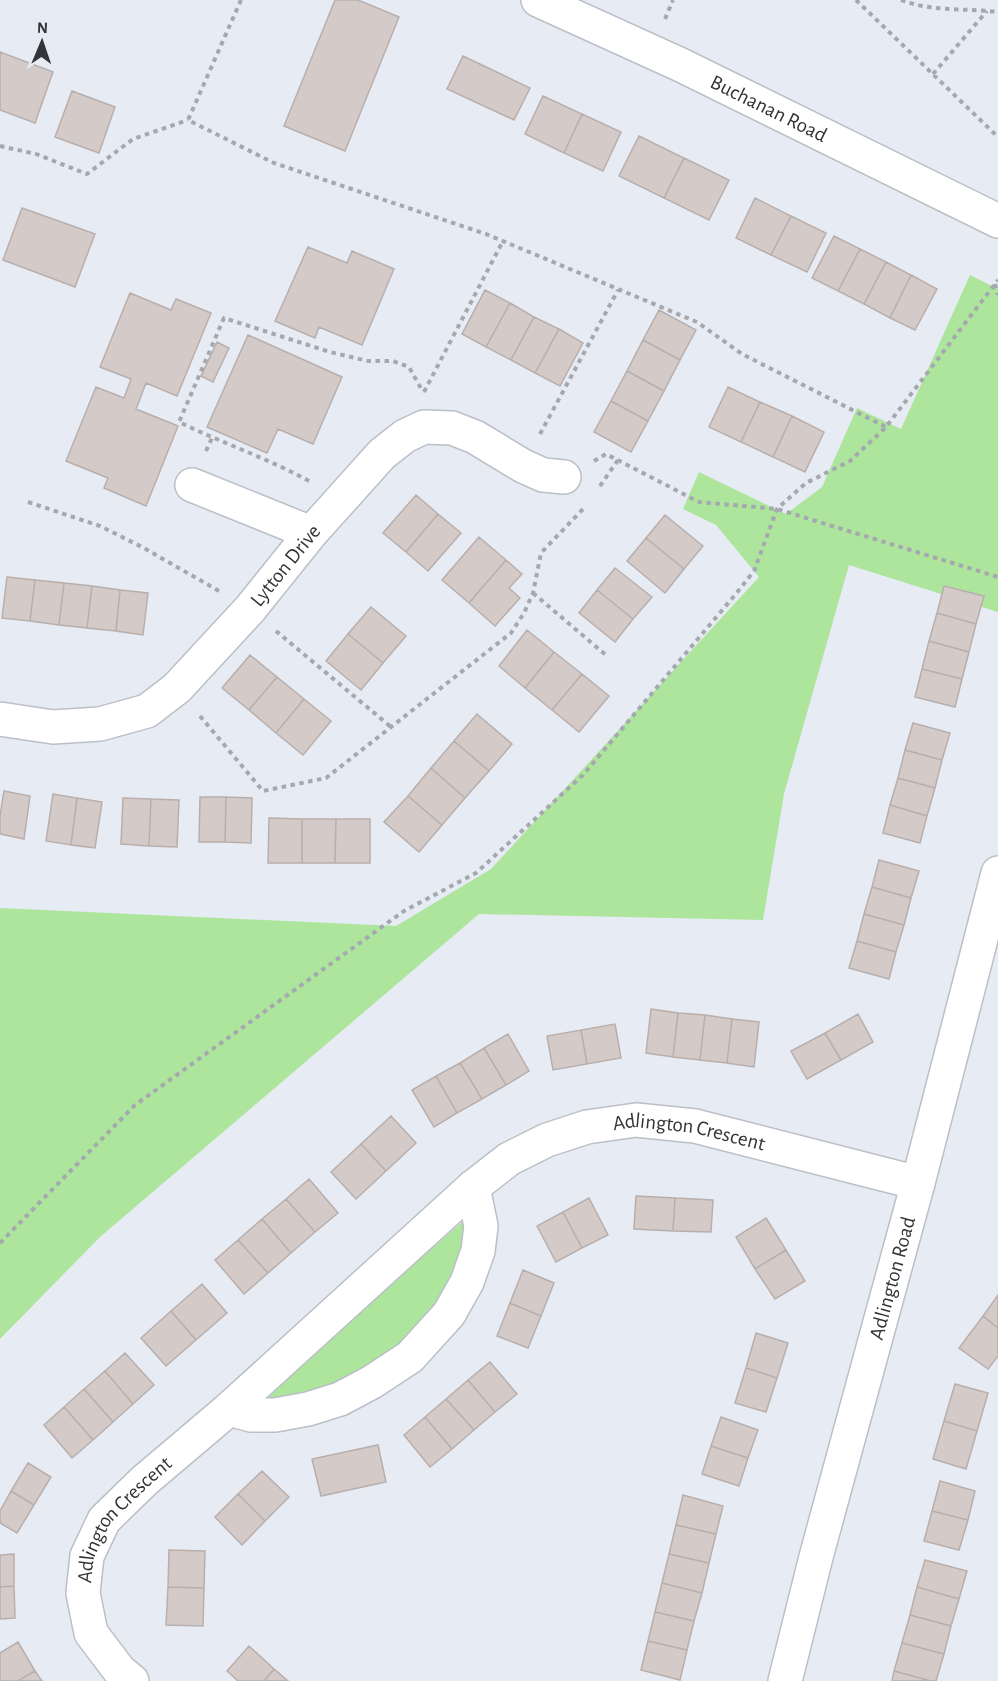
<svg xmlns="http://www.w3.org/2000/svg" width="998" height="1681" viewBox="0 0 998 1681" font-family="'Alegreya Sans',sans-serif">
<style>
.green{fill:#ade59d}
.building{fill:#d4cac8;stroke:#b8afac;stroke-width:1.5}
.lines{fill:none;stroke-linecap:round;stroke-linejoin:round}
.street-casing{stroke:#bbbfc7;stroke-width:36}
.path{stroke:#a5a8ae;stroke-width:4;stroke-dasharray:4.5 4.5;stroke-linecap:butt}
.street{stroke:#fff;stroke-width:33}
.labels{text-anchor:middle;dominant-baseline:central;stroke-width:4.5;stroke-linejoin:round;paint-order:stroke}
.street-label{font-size:21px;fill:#323437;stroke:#e7ebf3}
</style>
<rect width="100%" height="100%" fill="#e7ebf3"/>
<!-- green -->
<path class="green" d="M970 275 998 289V612L849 565 784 794 763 920 479 914 100 1237 0 1339V908L396 926 491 869 759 577 716 525 683 509 699 472 786 514 822 487 857 408 901 429Z
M462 1222 473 1231 461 1266 428 1320 372 1373 275 1403 266 1395Z"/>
<!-- building -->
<path class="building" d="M335 0H358L399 17 345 151 284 126Z
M0 52 53 72 35 123 0 110Z
M463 56 530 88 514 120 447 89Z
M72 91 115 107 99 153 55 137Z
M543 96 582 114 564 153 525 134Z
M582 114 621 132 603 171 564 153Z
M639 136 684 158 664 198 619 176Z
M684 158 729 180 709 220 664 198Z
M755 198 791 216 771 255 736 238Z
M22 208 95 234 75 287 3 260Z
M791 216 826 233 807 272 771 255Z
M834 236 860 249 838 291 812 278Z
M308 247 347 263 352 251 394 269 362 345 319 327 315 338 275 321Z
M860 249 886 262 864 304 838 291Z
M886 262 911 275 890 318 864 304Z
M911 275 937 289 915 330 890 318Z
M485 290 510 303 486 347 462 334Z
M130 293 171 310 176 299 211 313 177 396 146 383 136 409 178 426 146 506 104 488 108 478 66 461 96 387 124 398 131 379 100 367Z
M510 303 534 317 511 360 486 347Z
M659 310 696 330 680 360 643 340Z
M534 317 559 329 535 373 511 360Z
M559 329 583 343 560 386 535 373Z
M248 335 342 377 313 444 278 429 267 453 207 427Z
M643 340 680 360 664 391 627 371Z
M217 342 229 348 213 382 201 376Z
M627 371 664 391 648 421 611 401Z
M728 387 760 402 741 442 709 427Z
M611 401 648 421 631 452 594 432Z
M760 402 792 416 773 457 741 442Z
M792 416 824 432 805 472 773 457Z
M416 495 438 514 406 552 383 533Z
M438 514 461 533 428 571 406 552Z
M665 515 703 546 684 569 646 538Z
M479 537 506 560 469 603 442 580Z
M646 538 684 569 665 593 627 561Z
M506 560 522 574 509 588 520 598 495 626 469 603Z
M615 568 652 597 633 619 597 590Z
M7 577 35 580 30 621 2 618Z
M35 580 64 583 59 625 30 621Z
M64 583 92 586 87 628 59 625Z
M92 586 120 590 116 631 87 628Z
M944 586 984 596 976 624 937 613Z
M120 590 148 593 143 635 116 631Z
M597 590 633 619 615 642 579 613Z
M371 607 406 636 383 663 348 634Z
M937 613 976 624 969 652 929 641Z
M527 630 554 652 525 688 499 666Z
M348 634 383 663 361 690 326 661Z
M929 641 969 652 962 679 922 669Z
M554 652 582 674 552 710 525 688Z
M250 655 277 677 249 710 222 688Z
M922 669 962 679 955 707 915 697Z
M582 674 609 696 579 732 552 710Z
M277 677 304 699 276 733 249 710Z
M304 699 331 721 303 755 276 733Z
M477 714 512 744 489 771 454 741Z
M913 723 950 733 942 760 905 750Z
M454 741 489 771 465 798 431 768Z
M905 750 942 760 935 788 898 778Z
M431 768 465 798 442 825 408 796Z
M898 778 935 788 927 816 890 805Z
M4 791 30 796 24 839 0 834V816Z
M53 794 77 798 71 845 46 841Z
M408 796 442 825 419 852 384 822Z
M200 797H226L225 842H199Z
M226 797 252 798 251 843 225 842Z
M77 798 102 802 95 848 71 845Z
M123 798 151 799 149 846 121 844Z
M151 799 179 800 177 847 149 846Z
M890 805 927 816 920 843 883 833Z
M269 818 302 819V863H268Z
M302 819H336L335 863H302Z
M336 819H370V863H335Z
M879 860 919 871 911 898 872 887Z
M872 887 911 898 904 925 864 914Z
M864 914 904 925 896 952 857 941Z
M857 941 896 952 889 979 849 968Z
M651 1009 678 1013 673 1057 646 1053Z
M678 1013 705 1015 700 1060 673 1057Z
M858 1014 873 1042 841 1060 825 1033Z
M705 1015 732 1019 727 1063 700 1060Z
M732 1019 759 1022 754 1067 727 1063Z
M615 1024 621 1058 587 1064 581 1030Z
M581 1030 587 1064 553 1070 547 1036Z
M825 1033 841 1060 807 1079 791 1051Z
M508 1034 529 1071 506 1085 484 1048Z
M484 1048 506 1085 482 1099 460 1063Z
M460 1063 482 1099 457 1113 436 1076Z
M436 1076 457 1113 434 1127 412 1090Z
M391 1116 416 1143 386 1171 361 1144Z
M361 1144 386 1171 356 1199 331 1172Z
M309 1179 338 1213 315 1232 286 1199Z
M636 1196 675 1198 673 1231 634 1229Z
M589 1198 608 1235 582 1248 563 1212Z
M675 1198 713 1200 711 1232 673 1231Z
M286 1199 315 1232 291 1253 262 1219Z
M563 1212 582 1248 556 1262 537 1226Z
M766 1218 786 1250 755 1269 736 1237Z
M262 1219 291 1253 268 1273 238 1240Z
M238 1240 268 1273 244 1294 215 1260Z
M786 1250 805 1281 775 1299 755 1269Z
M523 1270 554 1283 541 1316 510 1303Z
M202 1284 227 1313 196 1340 171 1311Z
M998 1295V1328L983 1316Z
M510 1303 541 1316 528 1348 497 1336Z
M171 1311 196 1340 166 1366 141 1338Z
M983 1316 998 1328V1356L988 1369 959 1348Z
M756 1333 788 1343 777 1378 746 1368Z
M125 1353 154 1385 133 1404 105 1371Z
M490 1362 517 1394 495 1412 468 1380Z
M746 1368 777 1378 766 1412 735 1403Z
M105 1371 133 1404 113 1422 84 1389Z
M468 1380 495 1412 474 1430 446 1399Z
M955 1384 988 1393 977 1431 944 1421Z
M84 1389 113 1422 93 1440 64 1407Z
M446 1399 474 1430 452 1449 425 1417Z
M64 1407 93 1440 72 1458 44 1425Z
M425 1417 452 1449 430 1467 404 1435Z
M721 1417 758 1430 748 1458 711 1446Z
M944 1421 977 1431 966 1469 933 1459Z
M378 1445 386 1482 321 1496 312 1459Z
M711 1446 748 1458 739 1486 702 1474Z
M28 1463 51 1477 34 1505 11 1491Z
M262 1471 289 1497 265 1521 238 1494Z
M940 1481 975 1491 968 1520 932 1511Z
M11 1491 34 1505 17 1533 0 1523V1511Z
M238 1494 265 1521 242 1545 215 1517Z
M683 1495 723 1506 716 1534 676 1525Z
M932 1511 968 1520 959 1550 924 1541Z
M676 1525 716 1534 709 1563 669 1554Z
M169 1550 205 1551 204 1588 168 1587Z
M14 1554V1586L0 1587V1555Z
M669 1554 709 1563 702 1593 662 1583Z
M925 1560 967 1571 959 1599 917 1587Z
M662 1583 702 1593 694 1621 655 1612Z
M14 1586 15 1618 0 1619V1587Z
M168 1587 204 1588 203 1626 166 1625Z
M917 1587 959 1599 951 1626 910 1615Z
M655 1612 694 1621 687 1650 648 1641Z
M910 1615 951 1626 944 1654 902 1643Z
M648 1641 687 1650 680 1680 641 1670Z
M18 1642 35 1671 18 1681H0V1653Z
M902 1643 944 1654 936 1681H931L894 1671Z
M249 1646 274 1669 264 1681H238L227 1671Z
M274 1669 288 1681H264Z
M35 1671 42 1681H18Z
M894 1671 931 1681H892Z"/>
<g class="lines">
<defs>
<g id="street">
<path id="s1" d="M538 0 681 65 998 221"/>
<path d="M192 485 311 533"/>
<path id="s2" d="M0 719 53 727 100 724 147 711 177 688 250 609 311 533 338 503 382 454 405 436 424 427 452 428 475 437 523 466 543 475 564 477"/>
<path d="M229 1409 251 1415H275L308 1409 340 1399 372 1382 410 1357 449 1314 467 1282 478 1251 481 1226 473 1187"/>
<path id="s3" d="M132 1681 119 1670 91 1633 83 1593 87 1556 104 1520 144 1481 229 1409 473 1187 509 1159 547 1140 587 1127 636 1120 695 1126 918 1183"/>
<path id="s4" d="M785 1681 816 1557 918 1183 998 873"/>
</g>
</defs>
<!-- street casing -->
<use href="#street" class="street-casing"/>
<!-- path -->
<path class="path" d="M241 0 188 120 274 163 486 234 697 322 742 354 886 427
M856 0 998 137
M901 0C932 12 966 8 998 12
M665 19 673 0
M933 74 987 11
M0 146 36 154 87 174 133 139 188 120
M995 284 998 295
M424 392 503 241
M540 434 618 290
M206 451 212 438
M594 461 606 454 699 502 777 509 998 577
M309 481C267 458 222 443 179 422L224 318 330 352 368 361H393L409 367 423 392
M600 486 618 460
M28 502 100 526 142 547 219 591
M533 593 607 656
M276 631 391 727
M200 716 263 791 326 778 511 633 524 613 533 593 541 553 585 507
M0 1243 135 1105 404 911 476 873 583 775 735 595 754 571 777 509 806 483 850 461 886 427 998 280"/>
<!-- street -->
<use href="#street" class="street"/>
</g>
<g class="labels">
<!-- street labels -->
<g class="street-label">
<text stroke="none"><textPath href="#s1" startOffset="255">Buchanan Road</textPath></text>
<text stroke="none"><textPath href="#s2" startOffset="351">Lytton Drive</textPath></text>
<text stroke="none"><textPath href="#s3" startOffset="912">Adlington Crescent</textPath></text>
<text stroke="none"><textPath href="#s4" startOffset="417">Adlington Road</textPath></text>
<text stroke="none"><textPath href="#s3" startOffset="192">Adlington Crescent</textPath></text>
</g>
</g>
<!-- north arrow -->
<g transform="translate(42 42) rotate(2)" stroke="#e7ebf3" stroke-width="4.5" paint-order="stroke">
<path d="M0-4.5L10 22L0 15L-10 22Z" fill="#323437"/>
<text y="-9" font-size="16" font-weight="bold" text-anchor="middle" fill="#323437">N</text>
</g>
</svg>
